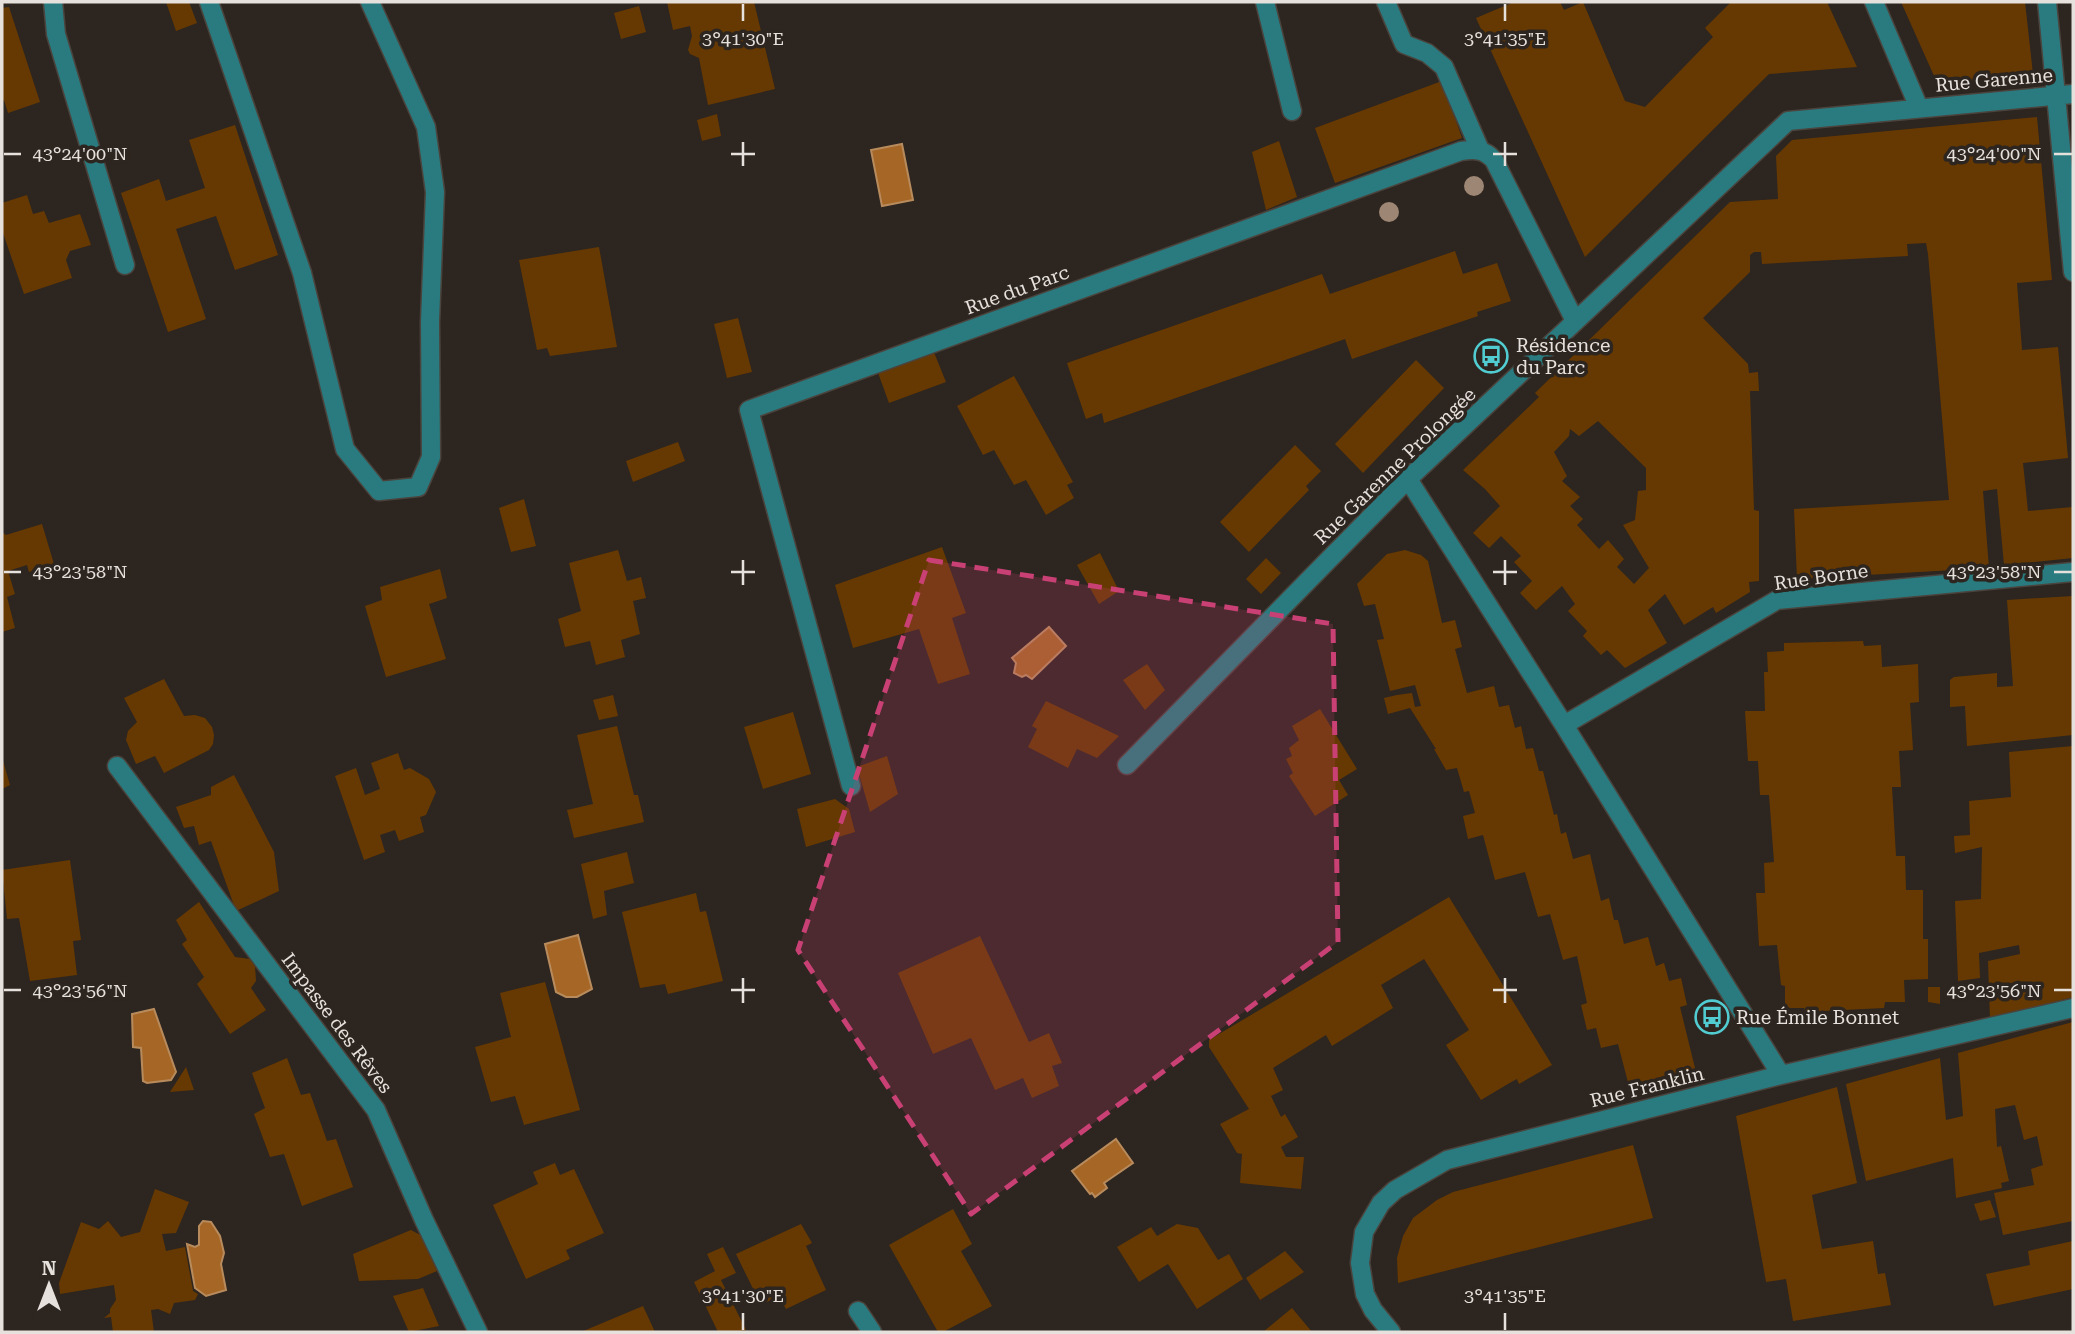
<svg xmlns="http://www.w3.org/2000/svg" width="2075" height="1334" viewBox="0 0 2075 1334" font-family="'Roboto Serif',serif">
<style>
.water{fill:#a56626;stroke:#b88b5d;stroke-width:2}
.building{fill:#673902;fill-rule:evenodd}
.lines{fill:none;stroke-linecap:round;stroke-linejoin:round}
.minor-casing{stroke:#4b433d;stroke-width:21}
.minor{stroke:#297b7f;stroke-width:18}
.tree{fill:#9d8673}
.marked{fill:#c94075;fill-opacity:0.2;stroke:#c94075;stroke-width:5;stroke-dasharray:14 9;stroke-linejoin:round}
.ticks{fill:none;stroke:#e6e1dd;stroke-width:2.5}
.labels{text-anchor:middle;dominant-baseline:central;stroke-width:7;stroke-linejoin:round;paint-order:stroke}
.street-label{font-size:19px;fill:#e6e1dd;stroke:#2d251f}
.poi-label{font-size:19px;fill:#e6e1dd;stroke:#2d251f;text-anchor:start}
.ticks-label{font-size:18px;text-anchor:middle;fill:#e6e1dd;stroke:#2d251f;stroke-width:7;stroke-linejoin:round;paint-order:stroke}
</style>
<rect width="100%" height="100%" fill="#2d251f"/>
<!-- water -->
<path class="water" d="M902 144 913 200 882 206 871 150Z
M1049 627 1066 646 1032 679 1026 675 1022 677 1014 673 1016 663 1012 658Z
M578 935 592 989 577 997H566L556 992 545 944Z
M154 1009 176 1072 171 1080 147 1083 143 1081 141 1048 133 1047 132 1014Z
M1116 1139 1133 1163 1104 1183 1107 1188 1095 1197 1092 1193 1090 1194 1072 1171Z
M203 1221 211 1222 220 1236 224 1253 221 1264 226 1290 206 1296 195 1288 187 1244 195 1247 199 1245V1226Z"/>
<!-- building -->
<path class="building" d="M166 2H189L197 23 176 31Z
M667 2H754L775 89 708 105 699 58 690 54 688 50 692 36 690 26 673 30Z
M1514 2H1560L1564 10 1583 2 1625 101 1645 107 1713 37 1705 28 1731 2H1827L1857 67 1769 74 1585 257 1476 18Z
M1901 2H2025L2033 74 1939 87Z
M639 6 646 32 621 39 614 13Z
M9 7 40 102 8 113 4 100 2 101V8Z
M1442 81 1462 138 1335 183 1315 128Z
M717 114 721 136 702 141 697 120Z
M2037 117 2052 280 2017 283 2022 350 2058 347 2068 458 2023 463 2028 511 2073 507V558L2004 565 1997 489 1983 491 1989 568 1797 579 1794 509 1949 500 1928 254 1926 243 1907 244 1908 256 1762 264 1761 252H1754L1750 255V272L1703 318 1748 364 1749 373 1758 372 1759 391H1750L1754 510 1759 511V581L1749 582 1750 592 1716 613 1713 607 1684 625 1665 594 1648 610 1667 643 1625 668 1607 650 1601 655 1583 636 1587 631 1568 611 1575 604 1562 586 1536 610 1520 593 1532 581 1514 562 1521 556 1501 536 1489 548 1473 533 1500 506 1485 489 1463 470 1539 397 1535 393 1730 202 1778 199 1776 156 1792 140ZM1598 421 1646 468V490L1638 491 1635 520 1623 525 1649 568 1634 584 1617 567 1624 559 1608 540 1599 549 1577 525 1583 519 1570 506 1580 497 1562 481 1567 476 1554 452 1569 436 1570 429 1579 436Z
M235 125 278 255 235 270 216 216 176 229 206 319 168 332 121 193 159 179 166 201 205 188 189 140Z
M1279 141 1297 197 1266 210 1252 152Z
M27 195 33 214 44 211 49 223 80 214 91 245 70 251 66 260 72 278 24 294 2 230V203Z
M599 247 617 347 550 356 547 348 537 350 519 260Z
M1455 251 1463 274 1497 263 1511 301 1477 312 1478 316 1352 359 1345 339 1104 423 1102 413 1086 419 1067 363 1322 274 1330 294Z
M738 318 752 372 727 378 714 324Z
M933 350 946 382 889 403 877 370Z
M1416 360 1444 388 1363 473 1335 444Z
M1014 376 1073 482 1067 485 1074 498 1046 515 1026 480 1014 485 994 450 983 455 957 406Z
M678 442 685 461 633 482 626 461Z
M1295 445 1321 471 1306 486 1309 490 1249 552 1220 522Z
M524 499 536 546 511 552 499 508Z
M42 524 54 564 29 572 27 565 8 571 15 594 7 597 15 628 2 632V532L6 535Z
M942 547 966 613 952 618 970 674 938 684 919 629 853 648 835 585Z
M618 550 627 581 641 577 646 598 633 601 640 634 621 640 625 657 596 665 590 641 565 647 558 619 581 611 569 563Z
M1405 550 1421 555 1428 561 1442 623 1455 620 1462 647 1455 649 1467 693 1494 686 1499 707 1509 705 1515 728 1521 726 1526 749 1533 748 1539 771H1543L1554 815 1557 814 1561 834 1566 832 1573 859 1590 854 1601 901 1609 898 1614 920H1618L1624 944 1648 937 1656 966 1664 963 1669 981 1681 978 1687 1005 1680 1007 1696 1072 1630 1090 1618 1044 1601 1048 1596 1028 1587 1030 1581 1005 1587 1003 1577 956 1563 960 1550 914 1538 917 1525 872 1495 880 1483 835 1468 839 1463 816 1475 813 1469 791 1464 792 1457 768 1446 770 1434 749H1436L1410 708 1388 714 1384 698 1397 695 1412 693 1415 707 1421 706 1415 685 1390 691 1377 640 1384 639 1375 604 1364 606 1357 584 1387 554Z
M1100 553 1119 591 1099 604 1077 565Z
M1266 558 1281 573 1261 594 1246 579Z
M440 569 447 598 429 604 446 659 386 677 365 606 382 600 380 587Z
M2073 596V735L1967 746 1965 706 1950 707V680L1954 677 1997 673V687L2013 686 2007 600Z
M1863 641 1864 646 1881 645 1882 667 1918 664 1919 702 1910 703 1913 750 1899 751 1901 787H1892L1896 856H1905L1906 890H1923V939H1928V979L1904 980 1905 1002H1885L1884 1008 1804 1012V1008H1785V986L1781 985 1777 945 1759 946 1756 893H1765L1764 863 1774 862 1769 795H1760L1758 761H1748L1745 711H1765L1764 672H1768L1767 652 1784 651V643Z
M1147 664 1165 690 1145 710 1123 680Z
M164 679 184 716 195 715 205 718 212 727 214 735 213 744 209 750 164 773 155 756 136 764 126 740 128 731 137 722 124 698Z
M613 695 618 716 599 720 593 700Z
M1046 701 1119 736 1097 758 1077 749 1068 768 1028 747 1037 729 1032 726Z
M1320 709 1357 769 1339 780 1348 795 1315 816 1289 776 1293 773 1286 759 1292 756 1289 748 1299 740 1292 726Z
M793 712 811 774 763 789 744 727Z
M617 726 634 795H638L644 822 574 838 567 810 593 804 577 735Z
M2073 746V997L1990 1019 1988 961 2020 954 2019 945 1979 953 1980 978 1958 981 1955 901 1981 899 1982 847 1955 853 1954 836 1970 835 1969 801 2011 797 2009 752Z
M398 753 404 770 410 768 429 779 436 792 426 815 420 817 424 832 399 841 395 830 380 835 385 852 364 860 335 776 356 768 365 795 380 789 371 763Z
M887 756 898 794 870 812 857 767Z
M2 757 10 785 2 789Z
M234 775 274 852 279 891 236 911 211 841 199 845 194 826 184 828 176 807 211 795V787Z
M835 799 849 809 855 832 806 847 797 809Z
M627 852 634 883 604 891 607 915 593 919 581 864Z
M70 860 81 940 73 941 77 975 30 981 19 918 7 919 2 870Z
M696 893 700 912 706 911 723 981 668 994 665 984 640 988 622 912Z
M1449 897 1552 1065 1519 1084 1517 1079 1513 1081 1481 1100 1446 1045 1469 1030 1424 959 1381 985 1393 1008 1332 1046 1326 1035 1273 1068 1283 1090 1271 1096 1281 1117 1285 1114 1298 1137 1281 1147 1286 1157H1304L1301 1189 1240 1183 1242 1154 1237 1153 1220 1124 1249 1109 1209 1047V1040Z
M199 902 235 957 250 959 255 966 256 981 251 988 266 1010 230 1034 197 984 204 977 182 944 187 940 176 920Z
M980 936 1029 1042 1049 1033 1062 1063 1052 1066 1059 1086 1032 1098 1023 1078 995 1090 971 1038 933 1054 898 973Z
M545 982 580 1110 524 1125 515 1096 491 1102 475 1047 511 1037 500 993Z
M1928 987H1940V1004L1928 1002Z
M2073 1022V1221L2003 1235 1994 1193 2034 1185 2031 1169 2043 1165 2037 1136 2024 1140 2015 1105 1995 1109 1997 1147 2001 1146 2009 1181 2001 1183 2002 1188 1956 1198 1953 1158 1866 1181 1846 1084 1940 1058 1946 1120 1963 1116 1958 1053Z
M287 1058 301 1095 310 1093 327 1141 336 1139 353 1187 302 1206 284 1154 270 1157 254 1114 265 1108 252 1073Z
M186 1067 194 1090 170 1092Z
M1837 1087 1857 1183 1812 1195 1822 1249 1873 1241 1878 1274 1885 1273 1891 1305 1793 1321 1786 1279 1766 1282 1736 1116Z
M1633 1145 1653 1218 1398 1283 1397 1258 1403 1236 1413 1218 1437 1200 1453 1192Z
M555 1163 560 1175 574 1169 604 1233 566 1250 570 1259 526 1279 493 1205 538 1184 533 1172Z
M155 1189 189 1202 176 1233 162 1234 166 1251 185 1247 193 1291 198 1294 195 1300 174 1303 170 1314 158 1309 151 1310 154 1332H113L111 1317 104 1318 110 1313V1309L116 1300 114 1285 60 1294 59 1283 81 1222 99 1229 108 1221 121 1237 140 1232Z
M1990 1200 1996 1217 1980 1221 1974 1204Z
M953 1209 972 1244 961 1251 992 1306 943 1332H938L889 1245Z
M801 1224 812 1243 806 1246 826 1290 786 1309 779 1296 761 1305 736 1254Z
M1177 1224 1198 1228 1218 1260 1229 1254 1243 1279 1197 1309 1168 1264 1139 1282 1117 1247 1151 1227 1157 1236Z
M411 1230 422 1236 437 1271 418 1279 359 1281 353 1254Z
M2073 1241V1289L1994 1306 1986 1274 2030 1265 2028 1251Z
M723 1247 736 1273 721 1280 746 1330 741 1332H718L694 1282 715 1271 707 1254Z
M1285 1251 1304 1272 1260 1300 1246 1278Z
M423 1288 439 1326 409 1332 393 1296Z
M643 1306 655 1332H581Z
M1292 1308 1312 1332H1263Z"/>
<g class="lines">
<defs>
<path id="minor" d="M53 2 56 34 125 265
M209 2 302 273 345 449 379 491 418 487 431 457 430 322 435 192 426 127 370 2
M1265 2 1292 111
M1386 2 1404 44 1427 53 1444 67 1480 150
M1874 2 1919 108
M2047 2 2073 272
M1408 479 1564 725 1781 1075
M1564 725 1777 600 2073 572
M1127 765 1408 479 1788 121 2073 94
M117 766 376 1110 424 1220 478 1332
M851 786 749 410 1461 151C1475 149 1484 149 1494 160L1575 321
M858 1311 872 1332
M1391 1332 1373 1310 1365 1294 1360 1263 1364 1232 1381 1203 1395 1190 1447 1160 1781 1075 2073 1008"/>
</defs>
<!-- minor casing -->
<use href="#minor" class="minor-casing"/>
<!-- minor -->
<use href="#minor" class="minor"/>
</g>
<!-- trees -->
<g class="tree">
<circle cx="1474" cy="186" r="10"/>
<circle cx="1389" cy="212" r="10"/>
</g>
<!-- marked area -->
<path class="marked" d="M929 560 1333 624 1338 942 971 1214 798 950Z"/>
<!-- ticks -->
<path class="ticks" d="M743 4V21M1505 4V21M743 142V166M1505 142V166M4 154H21M731 154H755M1493 154H1517M2054 154H2072M743 560V585M1505 560V585M4 572H21M731 572H755M1493 572H1517M2054 572H2072M743 978V1003M1505 978V1003M4 990H21M731 990H755M1493 990H1517M2054 990H2072M743 1313V1330M1505 1313V1330"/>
<!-- icons -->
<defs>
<symbol id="bus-ring" viewBox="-11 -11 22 22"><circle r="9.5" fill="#2d251f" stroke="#51ccd1" stroke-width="1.5"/><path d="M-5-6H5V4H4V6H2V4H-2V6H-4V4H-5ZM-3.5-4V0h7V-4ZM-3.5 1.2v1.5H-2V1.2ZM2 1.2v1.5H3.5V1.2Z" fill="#51ccd1"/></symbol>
</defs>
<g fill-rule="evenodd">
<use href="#bus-ring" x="1472" y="337" width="38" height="38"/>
<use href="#bus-ring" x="1693" y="998" width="38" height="38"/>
</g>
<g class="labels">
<!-- street labels -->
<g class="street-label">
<text transform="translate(1994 80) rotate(-5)">Rue Garenne</text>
<text transform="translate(1017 290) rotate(-20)">Rue du Parc</text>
<text transform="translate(1395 466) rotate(-44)">Rue Garenne Prolongée</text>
<text transform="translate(1821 577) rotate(-8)">Rue Borne</text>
<text transform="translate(337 1023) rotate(53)">Impasse des Rêves</text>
<text transform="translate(1647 1087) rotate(-14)">Rue Franklin</text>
</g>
<!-- poi labels -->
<g class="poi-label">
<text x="1516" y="345">Résidence<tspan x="1516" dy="22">du Parc</tspan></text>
<text x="1736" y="1017">Rue Émile Bonnet</text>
</g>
</g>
<g class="ticks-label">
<text x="743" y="45">3°41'30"E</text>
<text x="1505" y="45">3°41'35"E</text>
<text x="80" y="160">43°24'00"N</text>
<text x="1994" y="160">43°24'00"N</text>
<text x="80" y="578">43°23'58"N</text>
<text x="1994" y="578">43°23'58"N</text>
<text x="80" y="997">43°23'56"N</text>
<text x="1994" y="997">43°23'56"N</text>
<text x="743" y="1302">3°41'30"E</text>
<text x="1505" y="1302">3°41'35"E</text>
</g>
<!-- border -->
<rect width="2075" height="1334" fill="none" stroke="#e6e1dd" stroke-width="7"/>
<!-- north arrow -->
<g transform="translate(49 1285)" stroke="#2d251f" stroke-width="5" paint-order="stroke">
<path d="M0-5L12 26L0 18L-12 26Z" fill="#e6e1dd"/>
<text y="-10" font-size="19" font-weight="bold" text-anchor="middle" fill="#e6e1dd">N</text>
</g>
</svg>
